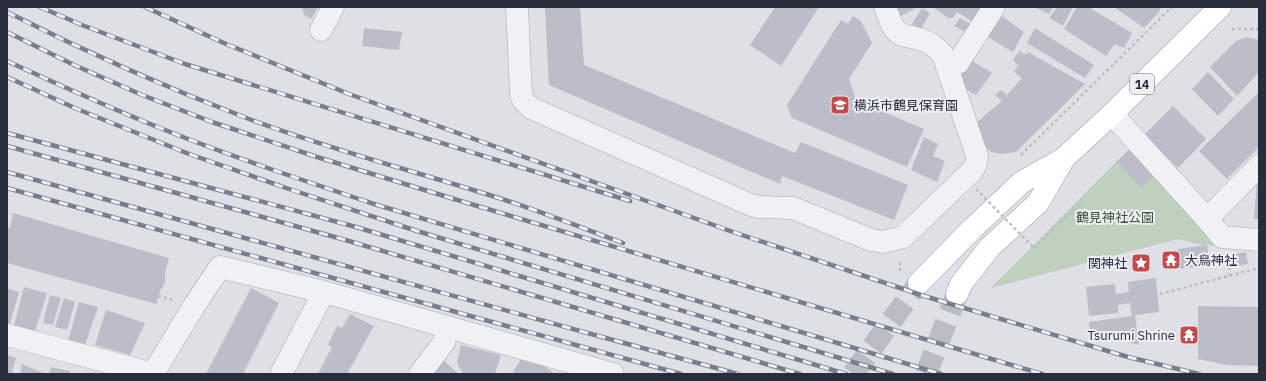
<svg xmlns="http://www.w3.org/2000/svg" width="1266" height="381" viewBox="0 0 1266 381" font-family="'IBM Plex Sans','Noto Sans JP',sans-serif">
<style>
.green{fill:#c1cfbf}
.building{fill:#bbbec8}
.lines{fill:none;stroke-linecap:round;stroke-linejoin:round}
.major-tunnel{stroke:#babcc4;stroke-width:22;stroke-dasharray:22 11;stroke-linecap:butt}
.minor-casing{stroke:#a7aab3;stroke-width:23}
.major-casing{stroke:#9ea3b0;stroke-width:23}
.path{stroke:#bcbec5;stroke-width:2.5;stroke-dasharray:3 3;stroke-linecap:butt}
.minor{stroke:#f0f1f5;stroke-width:22}
.major{stroke:#fff;stroke-width:22}
.rail-casing{stroke:#787e8e;stroke-width:4.5}
.rail{stroke:#edeff4;stroke-width:3;stroke-dasharray:9;stroke-linecap:butt}
.path-bridge{stroke:#bcbec5;stroke-width:2.5;stroke-dasharray:3 3;stroke-linecap:butt}
.labels{text-anchor:middle;dominant-baseline:central;stroke-width:4;stroke-linejoin:round;paint-order:stroke}
.shield{fill:#edeff4;stroke:#636672;stroke-width:1}
.shield-label{font-size:12px;font-weight:bold;fill:#282c3b}
.poi-label{font-size:13px;fill:#282c3b;stroke:#edeff4;text-anchor:start}
.park-label{font-size:13px;fill:#385637;stroke:#edeff4}
</style>
<rect width="100%" height="100%" fill="#dee0e6"/>
<!-- green -->
<path class="green" d="M1116 162 1141 188 1157 173 1220 246 1201 245 1178 239 991 288Z"/>
<!-- building -->
<path class="building" d="M302 7H318L311 19 304 15Z
M545 7H580L584 65 795 153 801 142 908 185 894 220 782 176 780 184 549 85Z
M775 7H819L781 66 750 45Z
M896 7H915L916 8 901 16Z
M933 7H983L973 22 957 12 953 18H948Z
M1034 7H1053L1049 14Z
M1057 7H1073L1063 26 1049 18Z
M1077 7H1088L1132 33 1124 48 1115 44 1106 56 1064 29Z
M1114 7H1161L1159 12 1144 28Z
M922 8 930 13 921 29 912 24Z
M853 16 861 21 872 43 849 79 856 100 924 129 907 167 792 118 787 105 841 20 848 24Z
M1002 16 1024 32 1013 52 988 37Z
M960 18 972 25 968 33 954 26Z
M364 28 402 32 399 50 362 46Z
M1035 28 1094 65 1085 78 1027 43Z
M1246 37 1259 40V72L1237 96 1210 67 1236 41Z
M1019 51 1026 55 1028 52 1085 84 1016 152 1003 154 991 152 983 145 976 123 1002 101 995 95 1001 90 1007 95 1022 78 1014 72 1018 65 1013 60Z
M969 59 992 73 976 95 960 86 963 80 958 76Z
M1208 72 1234 99 1218 116 1192 89Z
M1259 92V147L1227 179 1199 151Z
M1173 106 1206 139 1178 168 1144 135Z
M924 137 938 144 933 156 945 161 937 182 911 170Z
M1132 147 1157 173 1141 188 1116 162Z
M1257 180H1259V219H1254Z
M13 213 169 258 165 273V283L160 291 156 304 7 263V230L10 227Z
M1207 245 1210 265 1180 269 1178 249Z
M1246 252 1248 264 1238 266 1235 254Z
M1168 254H1174V265H1168Z
M1156 278 1159 312 1135 315 1139 345 1090 332 1089 322 1132 316 1130 303 1118 305V313L1089 316 1086 287 1115 284 1116 294 1129 292 1128 282Z
M24 287 47 293 35 331 14 325Z
M7 288 19 292 10 324 7 323Z
M251 288 279 303 243 374H206Z
M50 295 61 298 53 325 43 323Z
M64 298 75 302 67 330 55 327Z
M79 302 98 307 85 345 68 341Z
M1198 306 1259 307V366L1227 365 1198 359Z
M106 310 145 323 130 355 95 345Z
M350 314 374 326 347 374H318L332 347 328 345 337 326 342 328Z
M461 345 501 355 495 374H463L457 363Z
M7 355 16 358 12 372 17 374H7Z
M522 357 544 366 555 374H517L513 372Z
M443 360 459 374 433 373Z
M22 364 46 374H20Z
M51 367 70 371V374H49Z"/>
<g class="lines">
<!-- major-tunnel -->
<path class="major-tunnel" d="M853 374 919 283
M926 374 957 294"/>
<defs>
<path id="minor" d="M517 7 521 94 523 100 531 108 751 205 759 207 793 208 871 240 883 242 903 237 972 171C976 166 977 162 977 156L943 55C937 48 931 42 922 40 912 36 900 38 894 28 890 22 888 14 885 7
M321 30 333 7
M947 67 958 63 994 7
M1112 114 1207 219 1259 166
M1207 219 1222 237 1259 240
M7 335 153 374 194 306 220 267 324 292 613 374
M281 374 324 292
M420 374 444 342 448 328"/>
<path id="major" d="M919 283 973 228 1022 182 1063 159 1112 114 1220 7
M957 294 961 284 990 247 1038 203 1063 160"/>
</defs>
<!-- minor casing -->
<use href="#minor" class="minor-casing"/>
<!-- major casing -->
<use href="#major" class="major-casing"/>
<!-- path -->
<path class="path" d="M1232 29H1259
M1021 155 1172 7
M1034 248 1085 198
M900 271V262L902 260
M1229 276 1230 261
M1160 294 1259 268
M158 296 173 300"/>
<!-- minor -->
<use href="#minor" class="minor"/>
<!-- major -->
<use href="#major" class="major"/>
<defs>
<path id="rail" d="M40 7 82 25 185 64 630 201
M145 7 226 44 349 94 733 232 924 296 1128 357 1199 374
M7 12C86 52 167 88 249 119 334 151 422 173 508 201 547 214 585 229 623 243
M7 32 72 64 142 95 212 122 317 157 454 199 1042 374
M7 61C57 84 108 107 160 128 230 156 302 180 374 204L941 374
M7 77 77 109 189 154 289 189 417 231 893 374
M7 133 356 227 846 374
M7 146 342 239 800 374
M7 172 591 334 738 374
M7 188 681 374"/>
</defs>
<!-- rail casing -->
<use href="#rail" class="rail-casing"/>
<!-- rail -->
<use href="#rail" class="rail"/>
<!-- path-bridge -->
<path class="path-bridge" d="M976 189 1034 248"/>
</g>
<!-- icons -->
<defs>
<symbol id="school-square" viewBox="-11 -11 22 22"><rect x="-9" y="-9" width="18" height="18" rx="4" fill="#c14c4d" stroke="#edeff4"/><path d="M0-5L7-2L0 1L-7-2ZM-4 1L0 2.5L4 1V4Q0 6-4 4Z" fill="#fff"/></symbol>
<symbol id="temple-square" viewBox="-11 -11 22 22"><rect x="-9" y="-9" width="18" height="18" rx="4" fill="#c14c4d" stroke="#edeff4"/><path d="M0-6L5-2H3V0L6.5 2.5H4V6H1.5V3h-3V6H-4V2.5H-6.5L-3 0V-2H-5Z" fill="#fff"/></symbol>
<symbol id="sight-square" viewBox="-11 -11 22 22"><rect x="-9" y="-9" width="18" height="18" rx="4" fill="#c14c4d" stroke="#edeff4"/><path d="M0-6L1.8-2.2L6-1.7L2.9 1.2L3.7 5.4L0 3.3L-3.7 5.4L-2.9 1.2L-6-1.7L-1.8-2.2Z" fill="#fff"/></symbol>
</defs>
<g fill-rule="evenodd">
<use href="#school-square" x="829" y="94" width="22" height="22"/>
<use href="#temple-square" x="1160" y="249" width="22" height="22"/>
<use href="#sight-square" x="1130" y="252" width="22" height="22"/>
<use href="#temple-square" x="1178" y="324" width="22" height="22"/>
</g>
<g class="labels">
<!-- shield labels -->
<rect class="shield" x="1130" y="74" width="24" height="20" rx="3"/>
<g class="shield-label">
<text x="1142" y="84">14</text>
</g>
<!-- poi labels -->
<g class="poi-label">
<text x="854" y="105">横浜市鶴見保育園</text>
<text x="1185" y="260">大鳥神社</text>
<text x="1127" y="263" text-anchor="end">関神社</text>
<text x="1175" y="335" text-anchor="end">Tsurumi Shrine</text>
</g>
<!-- park labels -->
<g class="park-label">
<text x="1115" y="217">鶴見神社公園</text>
</g>
</g>
<!-- border -->
<rect width="1266" height="381" fill="none" stroke="#282c3b" stroke-width="16"/>
</svg>
